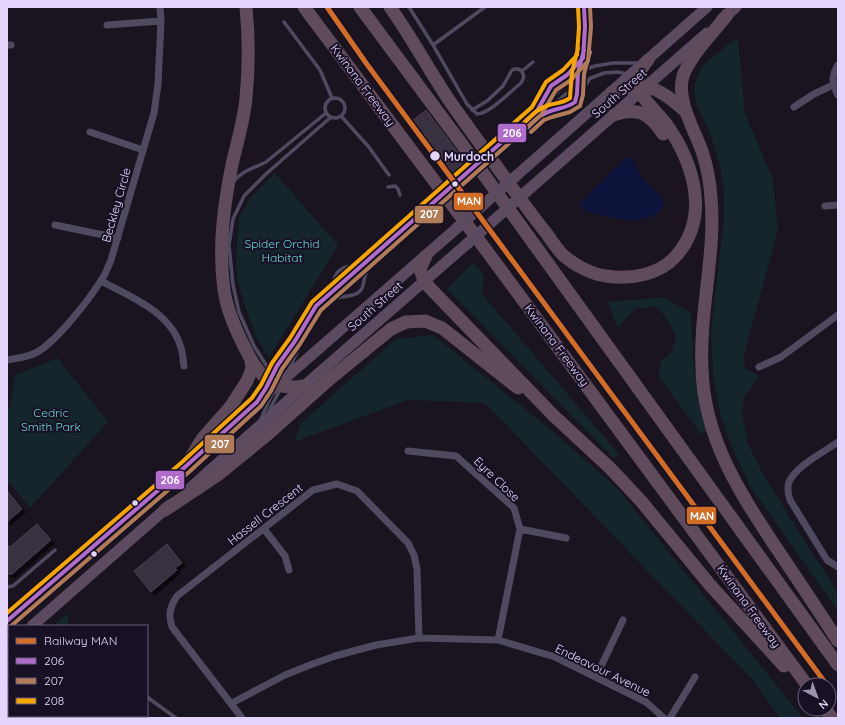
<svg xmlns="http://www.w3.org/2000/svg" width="845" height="725" viewBox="0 0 845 725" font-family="Quicksand,sans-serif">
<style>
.green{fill:#14252b}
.water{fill:#0e133c}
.building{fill:#383241;stroke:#474052;filter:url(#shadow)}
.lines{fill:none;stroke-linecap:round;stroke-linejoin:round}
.service{stroke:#504a60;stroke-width:3.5}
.minor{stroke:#504a60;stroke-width:7}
.secondary{stroke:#544d65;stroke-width:10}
.trunk{stroke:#5c4b60;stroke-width:11}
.motorway{stroke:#5f4b5b;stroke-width:13}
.service-bridge{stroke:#504a60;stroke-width:3.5}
.trunk-bridge{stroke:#5c4b60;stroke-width:11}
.bus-1-casing{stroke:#181024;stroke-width:7}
.bus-2-casing{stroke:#181024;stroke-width:7}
.bus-3-casing{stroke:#181024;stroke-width:7}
.bus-1{stroke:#b06ccc;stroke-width:4}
.bus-2{stroke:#b07c57;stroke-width:4}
.bus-3{stroke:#f7a600;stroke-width:4}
.rail-1-casing{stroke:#181024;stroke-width:8}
.rail-1{stroke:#d36d25;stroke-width:5}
.stop-dot{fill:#e3d5fc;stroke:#181024;stroke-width:1.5}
.labels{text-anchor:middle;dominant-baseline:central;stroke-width:4;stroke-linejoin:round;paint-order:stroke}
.street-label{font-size:12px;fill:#e3d5fc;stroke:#181024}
.stop-label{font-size:12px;font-weight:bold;fill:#e3d5fc;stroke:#181024;text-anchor:start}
.park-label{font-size:12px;fill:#65d8d8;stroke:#181024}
.line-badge{stroke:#181024;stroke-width:1.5}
.badge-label{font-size:11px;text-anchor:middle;font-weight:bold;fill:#fff}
</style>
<defs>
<filter id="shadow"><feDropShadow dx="3.5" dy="3.5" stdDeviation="0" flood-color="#0009"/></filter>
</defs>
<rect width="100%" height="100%" fill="#19141f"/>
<!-- green -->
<path class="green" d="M736 38 738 41 745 114 773 179 778 230 743 359 746 369 760 376 744 398 742 415 748 444 761 470 813 555 831 580 832 584 838 592V611L750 486 734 452 721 417 713 376 711 331 724 218V191L720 165 711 136 696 103 694 90 697 76 703 65Z
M275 173 338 245 269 358 256 337 244 303 237 278 236 257 239 218 251 197Z
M473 262 484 276 482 294 619 454 614 459 447 289Z
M664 297 691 313 694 370 708 431 701 434 658 376 661 361 672 351 676 335 665 316 655 306 635 309 618 328 608 302Z
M433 335 549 428 618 489 803 718H780L751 678 485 403 408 400 294 442 300 424 396 339Z
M58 358 108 422 30 508 7 480V413L10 406 15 375Z
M68 613V626H53Z"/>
<!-- water -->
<path class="water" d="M627 158H630C637 162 638 174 644 181 649 185 659 193 662 198 665 202 663 209 659 212 639 228 608 216 585 211L581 207 582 201 623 160Z"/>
<!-- building -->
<path class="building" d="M426 110 466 163 448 177 408 124Z
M7 491 22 509 7 522Z
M37 524 51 540 12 574H7V544L10 547Z
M167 544 182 563 175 568 177 570 151 592 134 571Z
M95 716H116L119 718H93Z"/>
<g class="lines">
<!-- service -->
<path class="service" d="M409 7 433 45
M284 22 320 70 332 98
M522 71 533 62
M564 78 577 73
M578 96 589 80
M325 108a10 10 0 1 1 20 0a10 10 0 1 1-20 0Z
M540 107 551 86 567 75 582 59
M472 110 487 101 503 86 512 70C521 66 527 75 521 83 511 91 489 114 477 114L467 104 433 45 485 7
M548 112 568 107 572 105 577 98 578 73 584 51V7
M341 116 368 146 389 175
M496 148 570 81 586 69 595 66 613 63H638
M499 152 575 86 591 78 604 73 617 72 628 74
M234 181C243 170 255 168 266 162L326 113
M388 187 395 186 398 189 400 195
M330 292C333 287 333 282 335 277 339 265 354 266 364 263
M335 299C344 295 359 298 363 286 364 280 365 275 367 270
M288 371 307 331 321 310 440 204
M286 373H279L268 368 254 346 239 312 233 285 229 245 233 219 244 196 266 174 331 117
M271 379 277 366 295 341 316 306 437 200
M269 411 281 388
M261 419 272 394
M7 587 13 586 55 550
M147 697 176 718
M73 716 76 718
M136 716 138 718
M81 718 82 716"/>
<!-- minor -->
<path class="minor" d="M107 25 161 21
M7 45H11
M838 65C831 76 832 84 838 95
M794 107 814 94 833 85
M90 132 143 150
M825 206 838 205
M55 225 118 238
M101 281C131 297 171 312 181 348 183 354 183 360 184 366
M7 360C18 358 30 357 39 351 58 339 88 301 100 282 105 276 108 267 111 260L154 113 158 84 161 21 160 7
M759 367 781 357 838 315
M838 442C824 452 796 466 789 482 787 488 788 494 790 500L827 560 838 567
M408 451 456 456 514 508 520 529 498 640
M264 529 285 556 289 570
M520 529 566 538
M596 677 623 620
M232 703 285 675 310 665 335 656 376 645 419 638 498 640 555 657 646 702 664 718
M242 718 172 627C168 614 170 607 177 596L313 490 337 484 357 491 408 543 414 555 417 569 419 638
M670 718 695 677"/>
<!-- secondary -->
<path class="secondary" d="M7 627 9 630"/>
<!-- trunk -->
<path class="trunk" d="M721 20 736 7
M516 176 707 7
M527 191 707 33
M189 489 304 386 468 243
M7 621 457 228
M32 626 170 505
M7 648 9 646
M7 664 9 665"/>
<!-- motorway -->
<path class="motorway" d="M246 7C249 37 249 68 246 98 244 119 238 140 233 160 224 203 218 246 224 290 227 311 237 333 247 352 260 378 274 391 304 386
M304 7 486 250 807 685
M360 7 461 143 838 665
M390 7C412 38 430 72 451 103 470 130 490 157 510 185 522 201 534 218 547 234 552 241 557 249 563 255 574 265 591 274 606 276 629 280 659 275 675 257 711 218 694 164 667 125 660 115 643 100 639 90 635 78 641 68 648 60
M727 15C714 32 689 57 683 76 676 100 694 129 702 151 707 166 710 182 711 198 716 255 699 311 702 369 704 439 740 493 777 549 798 580 818 610 838 641
M612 92C647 81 660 88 686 112
M614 115C637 106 650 114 663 134
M426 256 420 269 424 281 430 288 554 416 610 468 641 501 710 585 784 666
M185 467 202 439 231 406 247 381 252 369 251 360
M165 510 219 474 268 434 331 378 391 329 406 322 425 321 442 328 518 388
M825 709 832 718"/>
<!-- service-bridge -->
<path class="service-bridge" d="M437 200 496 148
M440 204 499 152"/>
<!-- trunk-bridge -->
<path class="trunk-bridge" d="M457 228 516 176
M468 243 527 191"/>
<defs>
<path id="bus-1" d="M527 128C532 124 536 118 542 115 552 108 564 110 575 102L577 94 578 73 584 50
M7 621 185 467 257 402 266 388 277 366 295 341 316 306 537 111 551 86 567 75 583 58 585 27 584 7"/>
<path id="bus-2" d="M531 132 544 120 552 117 570 112 580 106 583 95 584 74 590 52
M11 626 189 472 261 406 271 391 282 369 300 344 321 310 541 115 556 90 571 80 588 61 591 27 590 7"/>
<path id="bus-3" d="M523 124C531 116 538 108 549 105 556 103 563 103 570 98L572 72 578 48
M7 613 181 463 252 398 261 385 272 363 290 338 312 302 532 107 546 82 563 70 577 55 579 27 578 7"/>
</defs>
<!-- bus-1 casing -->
<use href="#bus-1" class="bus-1-casing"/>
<!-- bus-2 casing -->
<use href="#bus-2" class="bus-2-casing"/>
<!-- bus-3 casing -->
<use href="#bus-3" class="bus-3-casing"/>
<!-- bus-1 -->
<use href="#bus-1" class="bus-1"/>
<!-- bus-2 -->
<use href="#bus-2" class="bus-2"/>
<!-- bus-3 -->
<use href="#bus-3" class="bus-3"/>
<defs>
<path id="rail-1" d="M327 7 366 63 827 685"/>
</defs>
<!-- rail-1 casing -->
<use href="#rail-1" class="rail-1-casing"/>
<!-- rail-1 -->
<use href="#rail-1" class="rail-1"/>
</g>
<!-- markers -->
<g class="stop-dot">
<circle cx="435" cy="156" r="5.5"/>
<circle cx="455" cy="184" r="3.5"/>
<circle cx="135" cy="503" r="3.5"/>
<circle cx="94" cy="554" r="3.5"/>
</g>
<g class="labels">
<!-- street labels -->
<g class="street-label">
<text transform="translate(363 85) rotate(53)">Kwinana Freeway</text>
<text transform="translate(619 93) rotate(-41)">South Street</text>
<text transform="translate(116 205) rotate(-74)">Beckley Circle</text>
<text transform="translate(375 306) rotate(-41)">South Street</text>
<text transform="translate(557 345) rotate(53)">Kwinana Freeway</text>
<text transform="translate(497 479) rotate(44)">Eyre Close</text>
<text transform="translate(265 514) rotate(-38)">Hassell Crescent</text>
<text transform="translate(749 606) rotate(54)">Kwinana Freeway</text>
<text transform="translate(603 670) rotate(26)">Endeavour Avenue</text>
</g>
<!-- stop labels -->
<g class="stop-label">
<text x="444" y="156">Murdoch</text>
</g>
<!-- park labels -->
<g class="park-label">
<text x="282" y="243">Spider Orchid<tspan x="282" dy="14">Habitat</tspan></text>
<text x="51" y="412">Cedric<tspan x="51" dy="14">Smith Park</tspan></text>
</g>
</g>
<g class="line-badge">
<rect x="497" y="123" width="30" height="20" rx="4" fill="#b06ccc"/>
<rect x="453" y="192" width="31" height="19" rx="4" fill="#d36d25"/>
<rect x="414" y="205" width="30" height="19" rx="4" fill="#b07c57"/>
<rect x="204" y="434" width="31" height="20" rx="4" fill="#b07c57"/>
<rect x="155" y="470" width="30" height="20" rx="4" fill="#b06ccc"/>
<rect x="686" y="506" width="31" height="19" rx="4" fill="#d36d25"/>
</g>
<g class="badge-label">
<text x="512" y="137">206</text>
<text x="469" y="205">MAN</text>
<text x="429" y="218">207</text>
<text x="220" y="448">207</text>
<text x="170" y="484">206</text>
<text x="702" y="520">MAN</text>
</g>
<!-- border -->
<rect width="845" height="725" fill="none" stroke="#e3d5fc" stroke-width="16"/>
<!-- legend -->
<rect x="8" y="625" width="140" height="92" fill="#181024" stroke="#695f7a"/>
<rect x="16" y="638" width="20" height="6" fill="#d36d25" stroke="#695f7a"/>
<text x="44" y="645" font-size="12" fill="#e3d5fc">Railway MAN</text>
<rect x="16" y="658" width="20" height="6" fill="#b06ccc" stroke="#695f7a"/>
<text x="44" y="665" font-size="12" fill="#e3d5fc">206</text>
<rect x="16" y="678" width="20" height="6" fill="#b07c57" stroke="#695f7a"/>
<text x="44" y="685" font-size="12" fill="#e3d5fc">207</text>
<rect x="16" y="698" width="20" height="6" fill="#f7a600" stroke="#695f7a"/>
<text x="44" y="705" font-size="12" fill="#e3d5fc">208</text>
<!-- north arrow -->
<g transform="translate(817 697) rotate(139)"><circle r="19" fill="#181024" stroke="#695f7a"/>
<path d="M0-3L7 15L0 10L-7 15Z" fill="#9c91af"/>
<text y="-6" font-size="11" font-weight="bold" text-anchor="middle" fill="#e3d5fc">N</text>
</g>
</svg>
